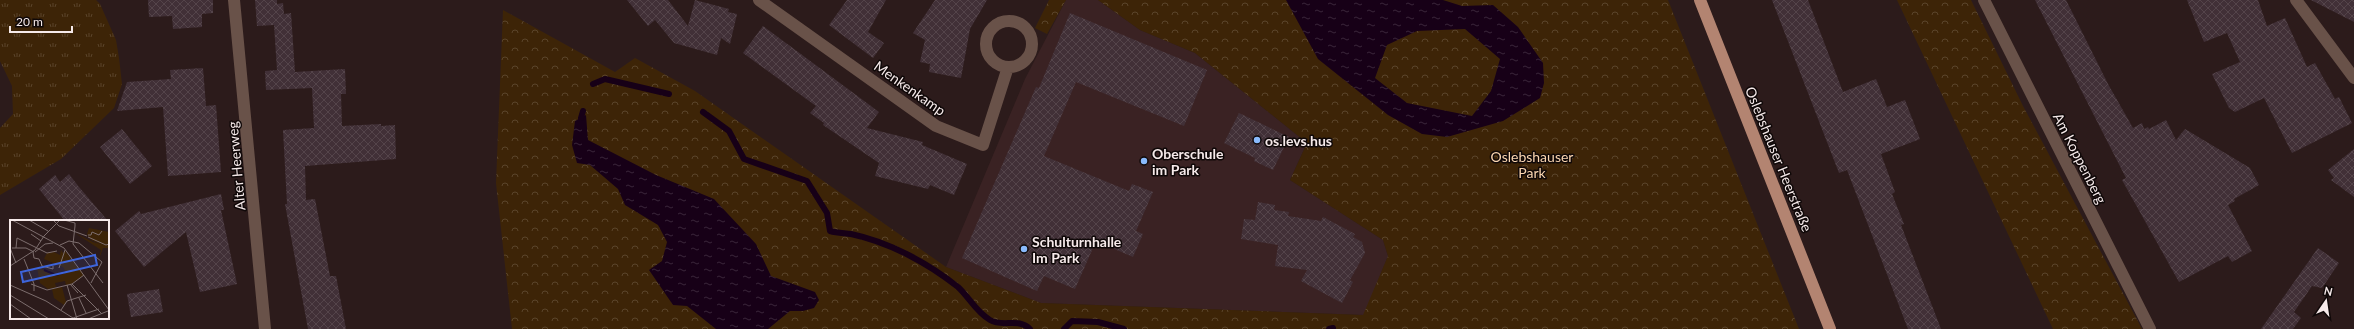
<svg xmlns="http://www.w3.org/2000/svg" width="2354" height="329" viewBox="0 0 2354 329" font-family="Lato,sans-serif">
<style>
.built{fill:#3a2223}
.grass{fill:url(#grass-tufts)}
.forest{fill:url(#forest-crowns)}
.water{fill:url(#water-ripples);fill-rule:evenodd}
.lines{fill:none;stroke-linecap:round;stroke-linejoin:round}
.stream{stroke:#170017;stroke-width:6}
.building{fill:url(#building-cross-hatch)}
.minor{stroke:#695249;stroke-width:12}
.major{stroke:#b38471;stroke-width:12}
.poi-dot{fill:#89bafc;stroke:#0f0808;stroke-width:1.5}
.labels{text-anchor:middle;dominant-baseline:central;stroke-width:3;stroke-linejoin:round;paint-order:stroke}
.street-label{font-size:14px;fill:#f6eaea;stroke:#0f0808}
.poi-label{font-size:14px;font-weight:bold;fill:#f6eaea;stroke:#0f0808;text-anchor:start}
.park-label{font-size:14px;fill:#fbd6b1;stroke:#0f0808}
.inset-river{fill:none;stroke:#170017;stroke-width:2}
.inset-road{fill:none;stroke:#7d6e6e;stroke-width:1}
.view{fill:#3e65db;fill-opacity:0.15;stroke:#3e65db;stroke-width:2}
.inset-edge{fill:none;stroke:#f6eaea;stroke-width:2}
</style>
<defs>
<pattern id="grass-tufts" width="24" height="20" patternUnits="userSpaceOnUse"><rect width="24" height="20" fill="#3d2407"/><path d="M3 7l-1-3M5 7V3M7 7l1-3M15 17l-1-3M17 17v-4M19 17l1-3" fill="none" stroke="#5a442b"/></pattern>
<pattern id="forest-crowns" width="20" height="18" patternUnits="userSpaceOnUse"><rect width="20" height="18" fill="#3d2407"/><path d="M2 6a3 3 0 1 1 6 0M12 15a3 3 0 1 1 6 0" fill="none" stroke="#5a442b"/></pattern>
<pattern id="water-ripples" width="26" height="14" patternUnits="userSpaceOnUse"><rect width="26" height="14" fill="#170017"/><path d="M2 4q2-2 4 0t4 0M15 11q2-2 4 0t4 0" fill="none" stroke="#392539"/></pattern>
<pattern id="building-cross-hatch" width="8" height="8" patternUnits="userSpaceOnUse"><rect width="8" height="8" fill="#413037"/><path d="M0 0l8 8M0 8l8-8" fill="none" stroke="#54444a"/></pattern>
</defs>
<rect width="100%" height="100%" fill="#2c1b1b"/>
<!-- built -->
<path class="built" d="M1066 0H1098L1140 30 1195 53 1307 143 1290 180 1383 240 1388 256 1364 315 1041 303 946 267 1025 79Z"/>
<!-- grass -->
<path class="grass" d="M0 0H96L100 4 116 40 119 58 122 84 114 108 61 159 0 195V128L13 114 12 86 0 61Z"/>
<!-- forest -->
<path class="forest" d="M1049 0H1066L1047 34 1035 28Z
M1098 0H1668L1799 329H512L496 183 503 10 615 72 635 58 695 91 946 267 1041 303 1363 315 1388 256 1383 240 1290 180 1307 143 1195 53 1140 30Z
M1897 0H1971L2023 106 2142 329H2053Z"/>
<!-- water -->
<path class="water" d="M1286 0H1443L1462 6 1493 5 1518 27 1543 63 1544 83 1540 98 1503 121 1447 137 1422 134 1388 115 1318 59ZM1465 29 1500 59 1491 91 1472 116 1407 103 1375 78 1387 45 1417 31Z
M586 115 588 140 656 175 714 199 756 244 771 276 815 292 819 300 814 308 803 311H790L768 329H716L687 306 673 305 649 270 662 261 667 242 658 225 625 205 618 189 590 165 577 163 572 145 575 121Z"/>
<g class="lines">
<!-- stream -->
<path class="stream" d="M593 84 605 79 669 94
M703 112 729 131 744 159 807 181 827 213 830 231C837 233 844 233 851 234 889 242 928 263 958 287 969 297 976 312 990 320 1003 328 1018 317 1030 329
M581 118 583 111
M1064 329 1072 321 1098 322 1124 329
M1329 329 1333 328"/>
</g>
<!-- building -->
<path class="building" d="M148 0H213V13L202 14V27L173 29 172 16 149 17Z
M255 0H277V4L283 3 284 14 291 13 295 72 345 69 346 94H341L342 126 381 124V126L395 125 396 159 305 166 306 200 315 199 330 276H336L346 329H308L285 204H287L283 130 314 128 312 88 266 90 265 71 277 70 274 25 257 26Z
M627 0H668L688 26 695 0 729 9 728 12 737 14 730 44 721 38 717 55 674 43 655 20 648 26Z
M847 0H886L868 32 884 43 873 58 829 25Z
M935 0H987L970 29 961 78 929 72 930 64 920 62 925 40 913 33Z
M1772 0H1808L1843 92 1876 79 1887 107 1905 100 1920 139 1881 154 1895 192 1892 194 1904 224 1901 225 1941 329H1908L1847 170 1839 173Z
M2035 0H2066L2108 84 2133 128 2142 123 2144 129 2148 127 2149 129 2166 120 2176 140 2185 129 2250 168 2259 185 2234 199 2235 201 2228 205 2252 251 2232 262 2228 256 2179 282 2122 180 2126 178Z
M2187 0H2258L2267 26 2285 18 2307 67 2315 63 2335 99 2339 97 2352 123 2292 153 2264 98 2235 112 2229 108 2212 74 2240 62 2227 33 2204 42Z
M2311 0H2354V22Z
M1070 13 1207 70 1184 126 1076 82 1044 156 1129 191 1132 184 1153 192 1136 231 1143 234 1133 257 1096 241 1075 289 1044 276 1037 291 962 258 1036 87 1039 88Z
M763 26 879 112 867 128 923 142 922 145 967 164 954 195 930 185 928 189 875 176 879 163 823 125 824 123 810 113 816 106 743 53Z
M203 68 206 106 216 105 221 172 168 176 163 107 117 111 127 82 171 79 170 70Z
M1239 113 1289 137 1273 170 1254 161 1255 158 1224 143Z
M122 129 152 166 130 184 100 147Z
M2354 149V197L2331 180 2334 178 2328 170Z
M69 174 79 187 108 221H65L39 189 55 175 60 182Z
M221 194 224 210H221L237 284 200 292 186 232 144 267 115 231 139 211 141 214Z
M1258 202 1275 205 1274 210 1289 212 1288 216 1321 221 1323 217 1355 234 1353 237 1362 242 1365 253 1350 280 1353 282 1342 303 1301 281 1307 270 1275 266 1278 245 1241 239 1244 219 1255 220Z
M2318 248 2339 263 2322 288 2312 286 2294 312 2301 318 2293 329H2261Z
M159 289 163 312 131 317 127 294Z"/>
<g class="lines">
<!-- minor -->
<path class="minor" d="M234 0 265 329
M759 0 936 126 983 145 1008 67
M1984 0 2150 329
M2296 0 2354 78
M986 44a23 23 0 1 1 46 0a23 23 0 1 1-46 0Z"/>
<!-- major -->
<path class="major" d="M1700 0 1830 329"/>
</g>
<!-- markers -->
<g class="poi-dot">
<circle cx="1257" cy="140" r="4"/>
<circle cx="1144" cy="161" r="4"/>
<circle cx="1024" cy="249" r="4"/>
</g>
<g class="labels">
<!-- street labels -->
<g class="street-label">
<text transform="translate(910 88) rotate(35)">Menkenkamp</text>
<text transform="translate(2080 158) rotate(63)">Am Koppenberg</text>
<text transform="translate(1779 159) rotate(68)">Oslebshauser Heerstraße</text>
<text transform="translate(236 166) rotate(-95)">Alter Heerweg</text>
</g>
<!-- poi labels -->
<g class="poi-label">
<text x="1265" y="140">os.levs.hus</text>
<text x="1152" y="153">Oberschule<tspan x="1152" dy="16">im Park</tspan></text>
<text x="1032" y="241">Schulturnhalle<tspan x="1032" dy="16">Im Park</tspan></text>
</g>
<!-- park labels -->
<g class="park-label">
<text x="1532" y="156">Oslebshauser<tspan x="1532" dy="16">Park</tspan></text>
</g>
</g>
<!-- overview -->
<g transform="translate(10 220)">
<rect width="99" height="99" fill="#2c1b1b"/>
<path d="M65 13 83 22 99 26V28H93L89 39 91 30ZM51 30 53 33 55 31 74 55 61 64 56 65 55 61 45 63 46 67 38 69 30 63 27 48 46 54 56 52 53 47 34 39 37 33 44 32 50 35ZM52 67 56 82 54 85 44 78 42 69Z" fill="#3d2407"/>
<path d="M79 8 99 12V27L81 20 77 14Z" fill="#3d2407"/>
<path class="inset-river" d="M34 50 46 55 55 52"/>
<path class="inset-road" d="M2 0 54 28 99 90M19 0 38 11M43 0 49 6 77 16M54 0 65 3V6M65 6 63 24 93 63M21 14 31 21M78 15H81L82 12 89 15 92 11M34 16 50 0M78 17 96 25 99 24M50 25 59 21 69 23 92 42 81 63M0 28 6 43M2 28H16L24 32M6 28 7 18 37 33 47 31M23 32 24 38 29 39 32 46 43 49V46M25 32 35 24 43 23M14 39 24 64V71M0 46 25 30 34 16M49 48 55 30M21 64 37 70 62 64 74 55M60 64 68 73M62 64 92 94M0 65 36 81 63 98 89 89M57 65 67 99M0 75 39 99M69 78 76 93M0 84 21 99M51 90 57 81 76 75M78 99 98 91"/>
<path class="view" d="M85 35 87 45 13 62 11 52Z"/>
<rect width="99" height="99" class="inset-edge"/>
</g>
<!-- north arrow -->
<g transform="translate(2326 301) rotate(13)" stroke="#0f0808" stroke-width="3" paint-order="stroke">
<path d="M0-3L7 15L0 10L-7 15Z" fill="#f6eaea"/>
<text y="-6" font-size="11" font-weight="bold" text-anchor="middle" fill="#f6eaea">N</text>
</g>
<!-- scale -->
<path d="M10 26v6h62v-6" fill="none" stroke="#f6eaea" stroke-width="2"/>
<text x="16" y="26" font-size="12" fill="#f6eaea" stroke="#0f0808" stroke-width="3" paint-order="stroke">20 m</text>
</svg>
